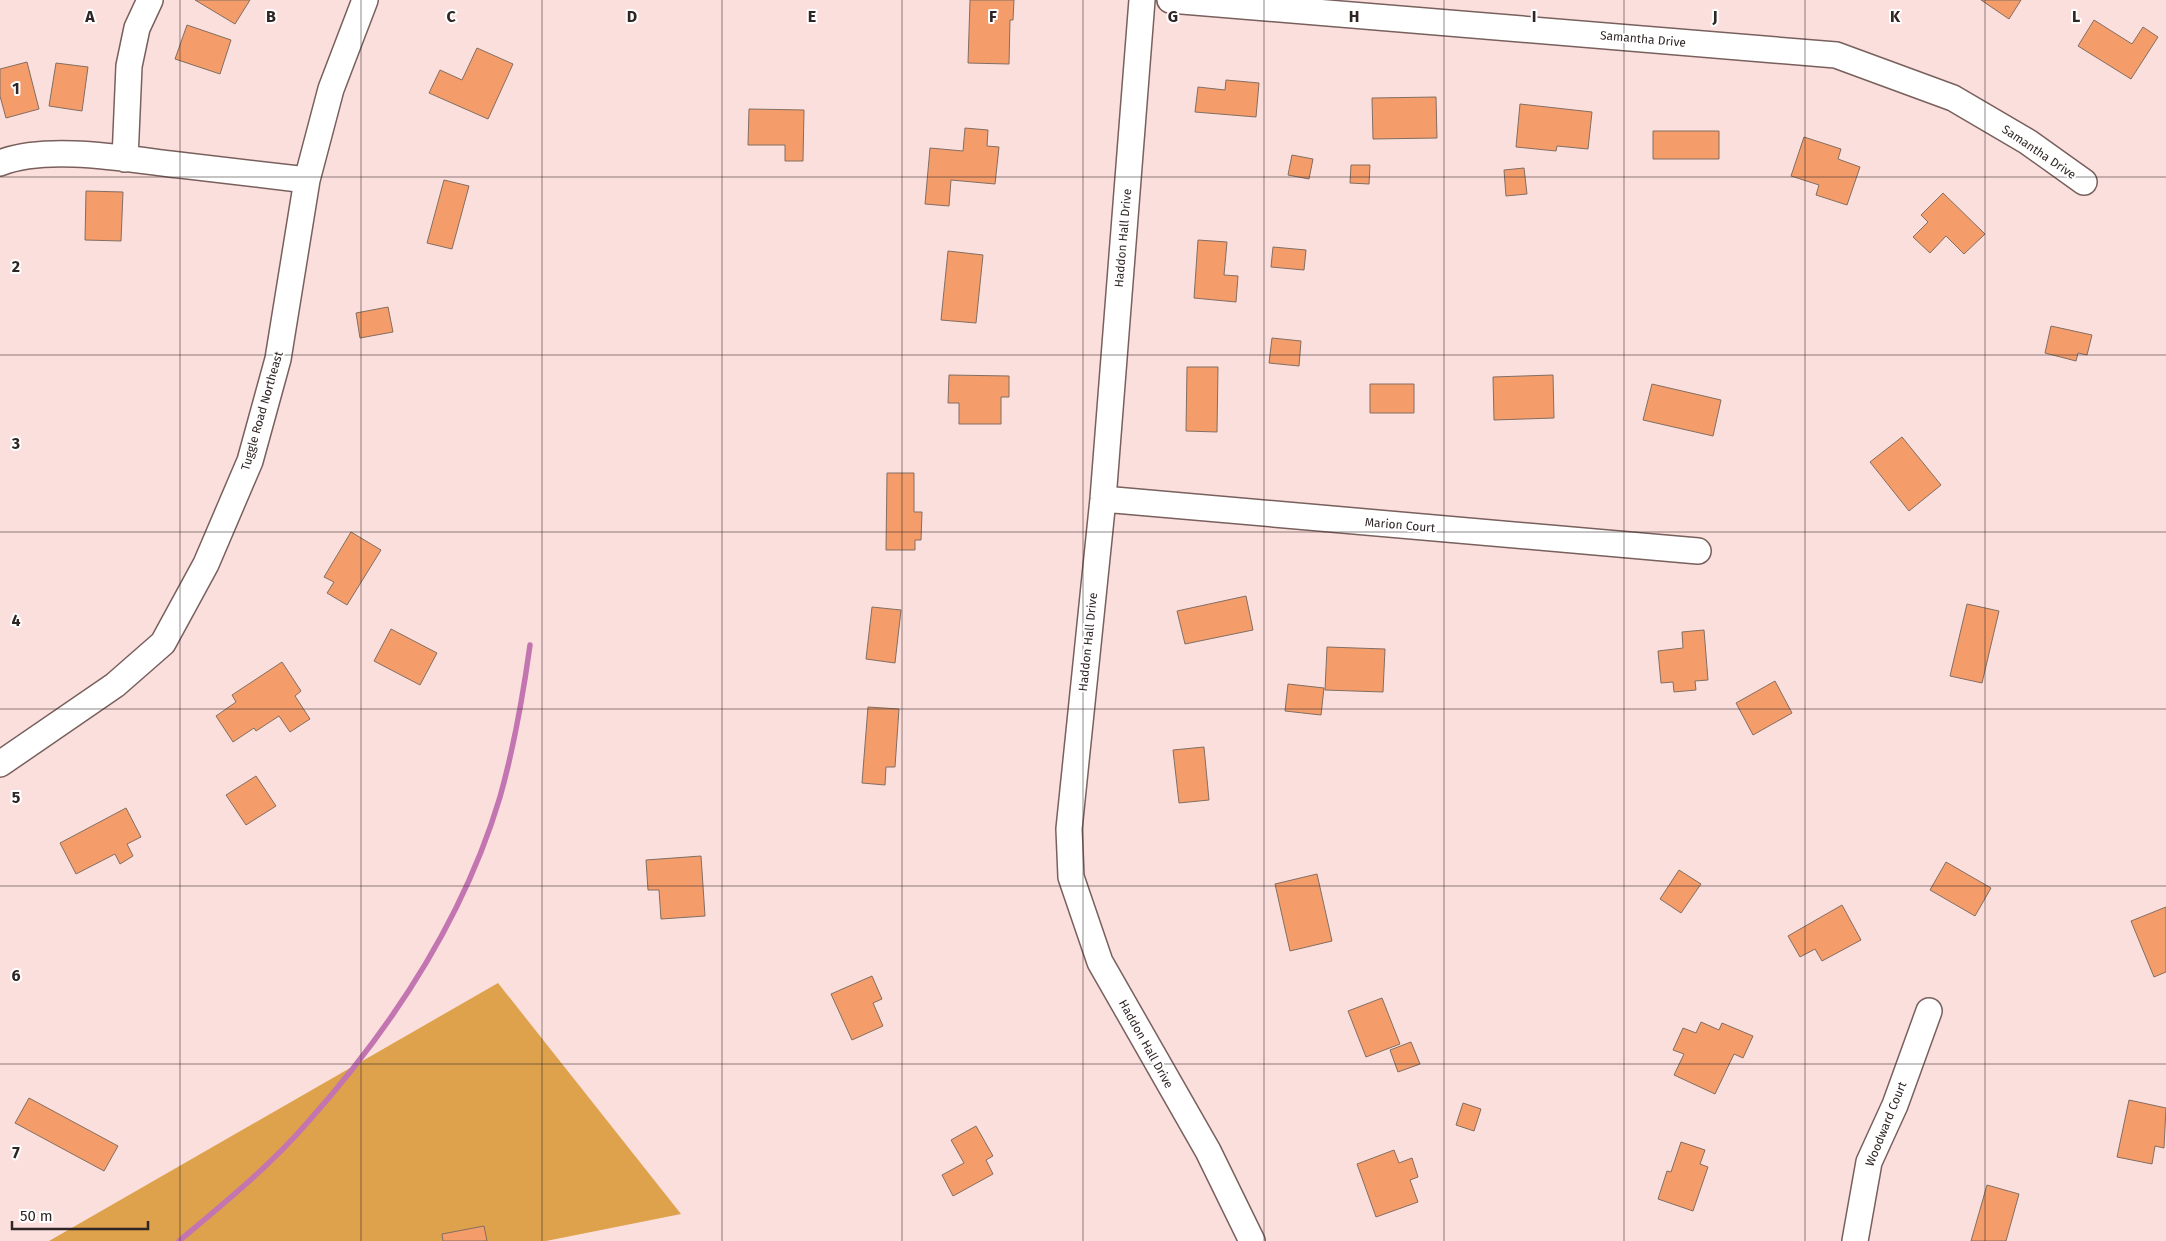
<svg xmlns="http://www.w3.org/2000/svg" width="2166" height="1241" viewBox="0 0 2166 1241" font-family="'Fira Sans',sans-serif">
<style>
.forest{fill:#dda24b}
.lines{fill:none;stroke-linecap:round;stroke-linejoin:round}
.stream{stroke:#c375b1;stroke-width:5.5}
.building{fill:#f49c6a;stroke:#836e62}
.minor-casing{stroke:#78605d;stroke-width:28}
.minor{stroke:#fff;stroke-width:25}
.grid{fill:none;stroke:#2f2524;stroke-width:1;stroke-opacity:0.55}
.labels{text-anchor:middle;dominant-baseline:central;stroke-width:4;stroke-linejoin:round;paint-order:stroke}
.street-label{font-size:12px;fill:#2f2524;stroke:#fff}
.grid-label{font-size:16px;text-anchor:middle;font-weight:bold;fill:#2f2524;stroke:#fff;stroke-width:4;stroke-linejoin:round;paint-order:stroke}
</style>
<rect width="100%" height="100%" fill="#fbdfdc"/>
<!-- forest -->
<path class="forest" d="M498 983 681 1214 546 1241H49Z"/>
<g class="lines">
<!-- stream -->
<path class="stream" d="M179 1241C223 1204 269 1167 307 1123 391 1029 464 918 500 797 514 747 523 696 530 645"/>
</g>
<!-- building -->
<path class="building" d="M195 0H250L235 24Z
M970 0H1014L1013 20H1010L1009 64 968 63Z
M1981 0H2021L2009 19Z
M2094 20 2132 44 2143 27 2158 37 2131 79 2078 46Z
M187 25 231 40 220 74 175 59Z
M477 48 513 64 488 119 429 93 440 70 462 80Z
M27 62 39 109 6 118 0 96V69Z
M56 63 88 67 82 111 49 106Z
M1226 80 1259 83 1256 117 1195 112 1198 87 1225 90Z
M1436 97 1437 138 1373 139 1372 98Z
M1520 104 1592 112 1588 149 1557 146 1556 151 1516 147Z
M749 109 804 110 803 161H785V145H748Z
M965 128 988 130 987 146 999 147 995 184 951 180 949 206 925 204 930 148 963 151Z
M1653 131H1719V159H1653Z
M1804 137 1841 149 1838 159 1860 167 1847 205 1816 195 1819 185 1791 176Z
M1292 155 1313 159 1309 179 1288 175Z
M1351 165H1370L1369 184 1350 183Z
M1524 168 1527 194 1506 196 1504 170Z
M444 180 469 186 452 249 427 243Z
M86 191 123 192 121 241 85 240Z
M1943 193 1985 234 1964 254 1946 236 1930 253 1913 237 1928 222 1921 215Z
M1198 240 1227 242 1224 275 1238 276 1236 302 1194 298Z
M1273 247 1306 250 1304 270 1271 267Z
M948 251 983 255 976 323 941 320Z
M388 307 393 332 360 338 356 313Z
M2051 326 2092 335 2087 355 2078 353 2076 361 2045 353Z
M1272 338 1301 341 1299 366 1269 363Z
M1187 367H1218L1217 432 1186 431Z
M949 375 1009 376V397H1001V424H959V403H948Z
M1553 375 1554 418 1494 420 1493 377Z
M1370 384H1414V413H1370Z
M1652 384 1721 400 1713 436 1643 420Z
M1902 437 1941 485 1909 511 1870 462Z
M887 473H914V512H922L921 540H915V550H886Z
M351 532 381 550 347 605 327 593 334 582 324 577Z
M1246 596 1253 630 1185 644 1177 611Z
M1967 604 1999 611 1982 683 1950 676Z
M872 607 901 610 895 663 866 659Z
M391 629 437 653 420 685 374 661Z
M1704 630 1708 680 1695 681 1696 690 1674 692 1673 682 1661 683 1658 651 1683 648 1682 632Z
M1327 647 1385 649 1383 692 1325 690Z
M282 662 301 691 295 696 310 719 290 732 279 716 256 731 254 728 233 742 216 716 236 702 232 695Z
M1775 681 1792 713 1753 735 1736 703Z
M1288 684 1324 688 1321 715 1285 711Z
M868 707 899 709 895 767H886L885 785 862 783Z
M1204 747 1209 800 1179 803 1173 750Z
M256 776 276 806 246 825 226 795Z
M126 808 141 837 127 844 133 856 120 864 115 854 76 874 60 843Z
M701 856 705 916 661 919 659 890H648L646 860Z
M1946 862 1991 888 1975 916 1930 890Z
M1679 870 1701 884 1681 913 1660 899Z
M1317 874 1332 941 1290 951 1275 884Z
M1842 905 1861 940 1822 961 1815 949 1800 957 1788 936Z
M2166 907V972L2154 977 2131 921Z
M872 976 882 999 873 1003 883 1026 852 1040 831 994Z
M1382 998 1400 1044 1366 1057 1348 1011Z
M1701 1022 1719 1030 1722 1023 1753 1036 1743 1058 1734 1054 1715 1094 1674 1075 1684 1054 1673 1050 1683 1028 1696 1033Z
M1411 1042 1420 1064 1398 1072 1390 1050Z
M29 1098 118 1146 104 1171 15 1123Z
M2129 1100 2166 1108 2164 1148 2155 1146 2152 1164 2117 1157Z
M1463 1103 1481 1109 1474 1131 1456 1125Z
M976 1126 993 1156 986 1160 993 1174 953 1196 942 1175 964 1163 951 1140Z
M1681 1142 1705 1150 1700 1164 1708 1167 1693 1211 1658 1199 1667 1171 1671 1172Z
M1394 1150 1399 1163 1412 1158 1418 1177 1410 1180 1418 1202 1376 1217 1357 1164Z
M1987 1185 2019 1194 2006 1241H1971Z
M484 1226 487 1241H443L442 1234Z"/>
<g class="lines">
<defs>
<path id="minor" d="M1142 0 1103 499 1069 829 1071 877 1100 962 1208 1151 1252 1241
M1170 0 1836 55 1953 98 2028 142 2084 182
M125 159 129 66 137 28 150 0
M0 163C45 145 122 158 170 164 216 169 262 175 307 180
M1103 499 1698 551
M0 764 115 685 163 643 206 564 250 461 278 359 307 180 331 89 365 0
M1855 1241 1869 1162 1895 1105 1929 1011"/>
</defs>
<!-- minor casing -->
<use href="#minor" class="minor-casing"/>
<!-- minor -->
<use href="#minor" class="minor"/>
</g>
<!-- grid -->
<path class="grid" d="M180 0V1241M361 0V1241M542 0V1241M722 0V1241M902 0V1241M1083 0V1241M1264 0V1241M1444 0V1241M1624 0V1241M1805 0V1241M1985 0V1241M0 177H2166M0 355H2166M0 532H2166M0 709H2166M0 886H2166M0 1064H2166"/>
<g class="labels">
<!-- street labels -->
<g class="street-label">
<text transform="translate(1643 39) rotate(5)">Samantha Drive</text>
<text transform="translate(2039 152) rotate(34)">Samantha Drive</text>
<text transform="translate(1123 238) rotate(-85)">Haddon Hall Drive</text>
<text transform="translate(262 411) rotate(-74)">Tuggle Road Northeast</text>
<text transform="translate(1400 525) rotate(5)">Marion Court</text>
<text transform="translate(1088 642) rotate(-84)">Haddon Hall Drive</text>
<text transform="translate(1146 1044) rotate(61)">Haddon Hall Drive</text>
<text transform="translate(1886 1124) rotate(-68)">Woodward Court</text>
</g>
</g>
<g class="grid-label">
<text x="90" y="22">A</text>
<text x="271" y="22">B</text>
<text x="451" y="22">C</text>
<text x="632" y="22">D</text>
<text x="812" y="22">E</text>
<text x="993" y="22">F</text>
<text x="1173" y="22">G</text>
<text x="1354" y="22">H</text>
<text x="1534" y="22">I</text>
<text x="1715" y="22">J</text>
<text x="1895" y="22">K</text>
<text x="2076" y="22">L</text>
<text x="16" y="94">1</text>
<text x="16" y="272">2</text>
<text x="16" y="449">3</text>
<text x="16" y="626">4</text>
<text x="16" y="803">5</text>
<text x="16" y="981">6</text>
<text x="16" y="1158">7</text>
</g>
<!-- scale -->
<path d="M12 1221v8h136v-8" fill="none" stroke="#2f2524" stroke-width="2.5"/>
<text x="20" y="1221" font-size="15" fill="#2f2524" stroke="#ffffff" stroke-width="4" paint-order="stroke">50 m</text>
</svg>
